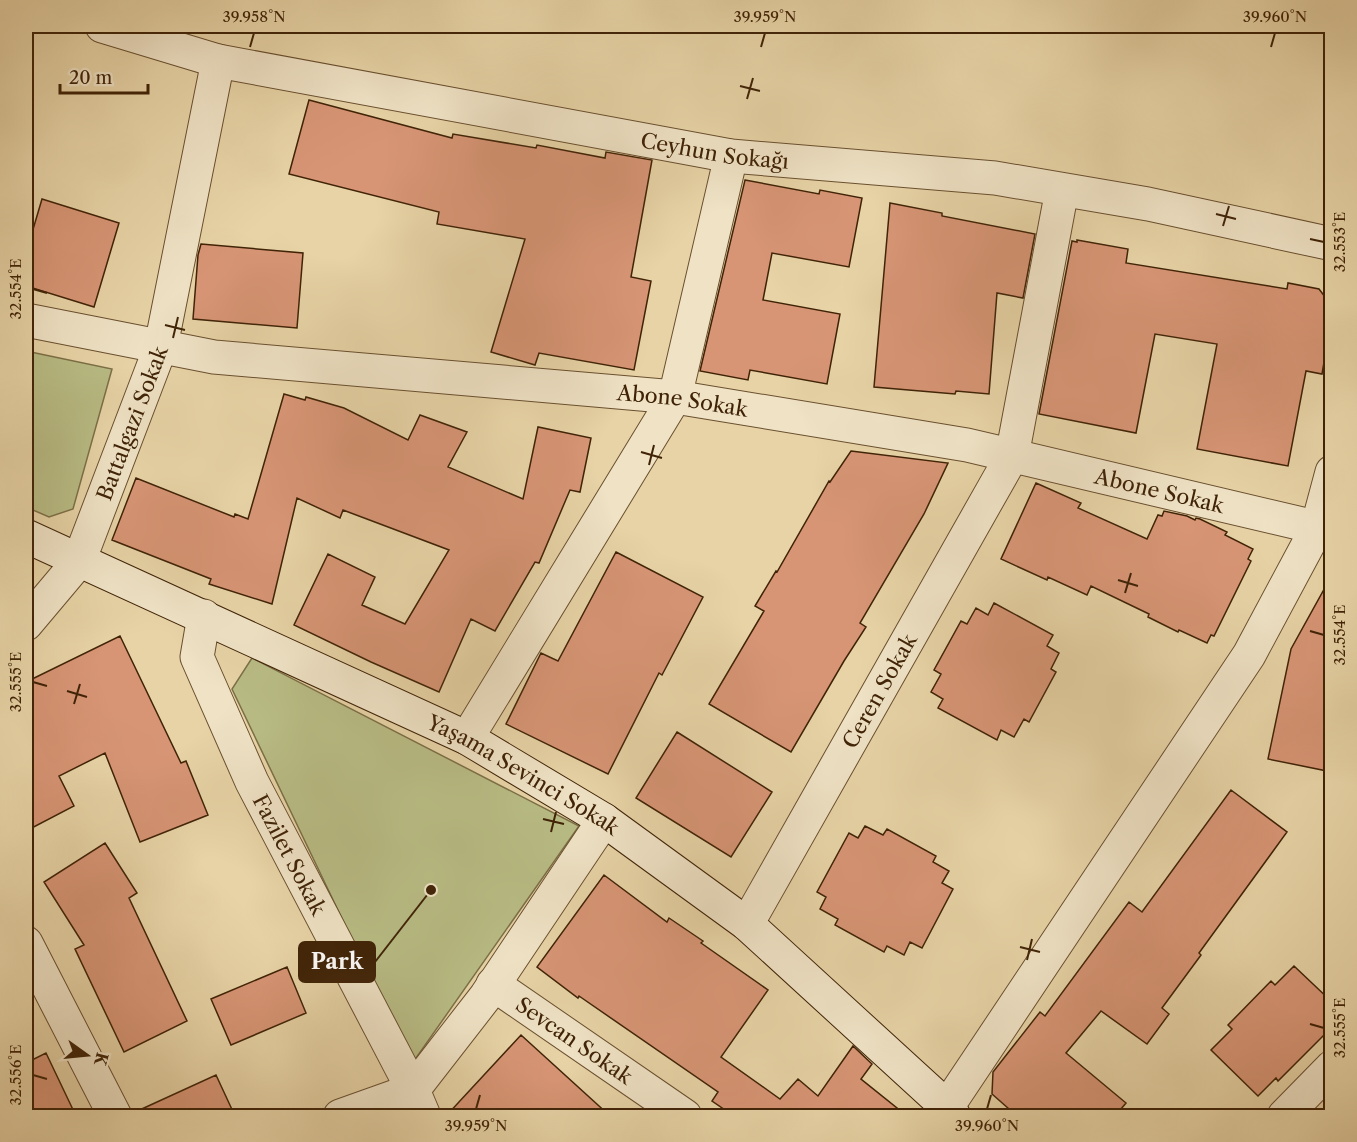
<svg xmlns="http://www.w3.org/2000/svg" width="1357" height="1142" viewBox="0 0 1357 1142" font-family="'Libre Caslon Text',serif">
<style>
.green{fill:#b8bb84;stroke:#7c6f46;stroke-width:1.5}
.building{fill:#d79575;stroke:#402307;stroke-width:1.5}
.lines{fill:none;stroke-linecap:round;stroke-linejoin:round}
.street-casing{stroke:#6a4f2f;stroke-width:35}
.secondary-casing{stroke:#402307;stroke-width:35}
.street{stroke:#efe2c5;stroke-width:33}
.secondary{stroke:#efe2c5;stroke-width:33}
.ticks{fill:none;stroke:#402307;stroke-width:2}
.labels{text-anchor:middle;dominant-baseline:central;stroke-width:6;stroke-linejoin:round;paint-order:stroke}
.street-label{font-size:21px;fill:#402307;stroke:#efe2c5}
.leader{fill:none;stroke:#402307;stroke-width:2}
.callout-dot{fill:#402307;stroke:#efe2c5;stroke-width:2}
.callout{fill:#402307;stroke:#402307;stroke-width:2}
.callout-label{font-size:22px;text-anchor:middle;font-weight:bold;fill:#fff}
.neatline{fill:none;stroke:#402307;stroke-width:2}
.ticks-label{font-size:15px;text-anchor:middle;fill:#402307}
</style>
<rect width="100%" height="100%" fill="#e7d3a6"/>
<filter id="stains"><feTurbulence type="fractalNoise" baseFrequency=".00333" numOctaves="4"/><feColorMatrix values="0 0 0 0 .2 0 0 0 0 .09 0 0 0 0 .02 0 0 0 .5 -.17"/></filter>
<radialGradient id="worn" r=".72"><stop offset=".6" stop-color="#630" stop-opacity="0"/><stop offset="1" stop-color="#630" stop-opacity=".3"/></radialGradient>
<!-- green -->
<path class="green" d="M26 351 112 369 73 509 49 517 26 507Z
M252 658 579 826 409 1068 359 954 232 689Z"/>
<!-- building -->
<path class="building" d="M309 100 452 138 453 134 536 148 537 145 605 158 606 152 652 160 631 277 651 281 634 370 539 353 535 365 491 352 525 239 437 224 439 212 289 174Z
M745 180 819 194 820 190 862 198 849 267 772 253 763 300 840 314 827 384 750 370 748 380 700 371Z
M42 199 119 223 94 307 26 286V253Z
M890 203 942 213V216L1035 234 1023 298 997 293 989 394 956 391 955 394 874 387Z
M1077 240 1128 249 1126 263 1287 289 1288 283 1319 289 1332 306V316L1322 374 1306 371 1288 466 1197 449 1217 344 1155 334 1136 433 1039 414 1072 241 1077 242Z
M201 244 303 253 297 328 193 319 198 255Z
M284 394 305 400 306 397 344 408 408 440 420 415 467 432 448 467 523 499 538 427 591 438 580 492 570 490 539 563 535 562 495 631 471 619 439 692 371 662 294 625 328 554 375 577 362 605 405 624 449 550 343 510 340 518 297 498 272 604 209 584 211 579 112 540 136 478 234 517 235 514 248 519Z
M851 451 948 463 924 514 860 623 866 627 844 661 791 752 709 704 764 611 755 606 776 571 777 572 829 481 830 482Z
M1036 483 1081 503 1078 508 1147 539 1158 515 1162 516 1164 511 1187 516 1195 520 1196 518 1200 519 1227 532 1225 535 1253 549 1248 559 1251 561 1214 636 1211 635 1207 643 1179 630 1178 632 1148 617 1149 614 1091 586 1087 595 1048 577 1047 580 1001 559Z
M616 552 703 597 662 675 659 673 608 774 506 724 541 653 558 661Z
M1332 575V772L1268 759 1291 649Z
M994 603 1053 635 1047 646 1059 653 1051 669 1056 672 1029 722 1024 719 1014 737 1001 730 997 740 938 708 943 699 931 692 941 674 934 670 961 621 967 624 976 608 988 615Z
M120 636 181 763 186 761 208 815 140 842 105 753 59 776 74 806 26 831V682Z
M677 732 772 792 731 857 636 798Z
M1231 790 1287 832 1199 953 1201 955 1162 1008 1169 1014 1147 1044 1101 1011 1066 1053 1126 1103 1115 1116H1017L992 1094 993 1072 1040 1012 1045 1016 1129 902 1142 912Z
M865 826 883 835 887 829 936 856 933 862 949 871 942 883 953 889 922 948 910 942 904 955 887 946 884 952 835 925 838 919 820 909 826 897 817 892 849 833 858 838Z
M105 843 137 893 129 898 187 1021 124 1052 75 949 84 945 44 882Z
M604 875 667 922 669 918 703 941 701 943 768 990 721 1057 780 1099 798 1079 818 1096 853 1046 872 1064 861 1079 907 1116H734L712 1101 718 1092 579 996 578 998 537 967Z
M1294 966 1332 1002V1027L1278 1081 1276 1078 1258 1096 1211 1050 1232 1029 1228 1025 1271 981 1275 985Z
M287 967 306 1013 231 1045 211 999Z
M521 1035 610 1116H446Z
M46 1053 76 1116H26V1063Z
M216 1075 235 1116H134L133 1113Z"/>
<g class="lines">
<defs>
<g id="street">
<path id="s1" d="M102 26 218 61 731 156 995 178 1148 204 1332 244"/>
<path id="s2" d="M26 320 214 357 675 397 967 445 1332 531"/>
<path id="s3" d="M204 616 197 657 252 782 413 1090 424 1116"/>
<path id="s4" d="M26 624 79 561 161 346 218 61"/>
<path d="M467 738 675 397 731 156"/>
<path id="s5" d="M747 924 1012 456 1062 190"/>
<path d="M26 943 115 1116"/>
<path id="s6" d="M493 984 685 1116"/>
<path d="M947 1107 1249 655 1317 528 1332 472"/>
<path d="M340 1116 413 1090 486 996 604 820"/>
<path d="M1284 1116 1332 1067"/>
</g>
<g id="secondary">
<path id="s7" d="M26 536 467 738 604 820 747 924 947 1107 954 1116"/>
</g>
</defs>
<!-- street casing -->
<use href="#street" class="street-casing"/>
<!-- secondary casing -->
<use href="#secondary" class="secondary-casing"/>
<!-- street -->
<use href="#street" class="street"/>
<!-- secondary -->
<use href="#secondary" class="secondary"/>
</g>
<!-- ticks -->
<path class="ticks" d="M250 47 254 33M761 47 765 33M1271 47 1275 33M740 86 760 91M747 99 753 78M1216 214 1236 219M1223 226 1229 206M1310 239 1324 242M33 289 47 293M165 325 185 330M173 338 178 317M641 452 662 458M649 465 654 445M1118 580 1138 586M1125 593 1131 573M1310 631 1324 635M33 682 47 686M67 691 87 697M74 704 80 684M543 819 564 824M551 832 556 812M1020 947 1040 952M1027 960 1032 939M1310 1024 1324 1028M33 1075 47 1079M476 1109 480 1095M987 1109 991 1095"/>
<g class="labels">
<!-- street labels -->
<g class="street-label">
<text stroke="none"><textPath href="#s1" startOffset="626">Ceyhun Sokağı</textPath></text>
<text stroke="none"><textPath href="#s2" startOffset="662">Abone Sokak</textPath></text>
<text stroke="none"><textPath href="#s4" startOffset="230">Battalgazi Sokak</textPath></text>
<text stroke="none"><textPath href="#s2" startOffset="1148">Abone Sokak</textPath></text>
<text stroke="none"><textPath href="#s5" startOffset="268">Ceren Sokak</textPath></text>
<text stroke="none"><textPath href="#s7" startOffset="552">Yaşama Sevinci Sokak</textPath></text>
<text stroke="none"><textPath href="#s3" startOffset="260">Fazilet Sokak</textPath></text>
<text stroke="none"><textPath href="#s6" startOffset="99">Sevcan Sokak</textPath></text>
</g>
</g>
<!-- callouts -->
<path class="leader" d="M431 890L375 962"/>
<circle class="callout-dot" cx="431" cy="890" r="6"/>
<rect class="callout" x="299" y="942" width="76" height="40" rx="6"/>
<g class="callout-label">
<text x="337" y="969">Park</text>
</g>
<!-- margin -->
<rect width="1357" height="1142" fill="none" stroke="#e7d3a6" stroke-width="66"/>
<!-- north arrow -->
<g transform="translate(87 1055) rotate(105)" stroke="#efe2c5" stroke-width="4.5" paint-order="stroke">
<path d="M0-4.5L10 22L0 15L-10 22Z" fill="#402307"/>
<text y="-9" font-size="16" font-weight="bold" text-anchor="middle" fill="#402307">K</text>
</g>
<!-- scale -->
<path d="M60 84v9h88v-9" fill="none" stroke="#402307" stroke-width="3"/>
<text x="69" y="84" font-size="18" fill="#402307" stroke="#efe2c5" stroke-width="4.5" paint-order="stroke">20 m</text>
<rect x="33" y="33" width="1291" height="1076" class="neatline"/>
<g class="ticks-label">
<text x="254" y="22">39.958°N</text>
<text x="765" y="22">39.959°N</text>
<text x="1275" y="22">39.960°N</text>
<text transform="translate(1340 242) rotate(-90)" y="5">32.553°E</text>
<text transform="translate(16 289) rotate(-90)" y="5">32.554°E</text>
<text transform="translate(1340 635) rotate(-90)" y="5">32.554°E</text>
<text transform="translate(16 682) rotate(-90)" y="5">32.555°E</text>
<text transform="translate(1340 1028) rotate(-90)" y="5">32.555°E</text>
<text transform="translate(16 1075) rotate(-90)" y="5">32.556°E</text>
<text x="476" y="1131">39.959°N</text>
<text x="987" y="1131">39.960°N</text>
</g>
<rect width="100%" height="100%" filter="url(#stains)"/>
<rect width="100%" height="100%" fill="url(#worn)"/>
</svg>
